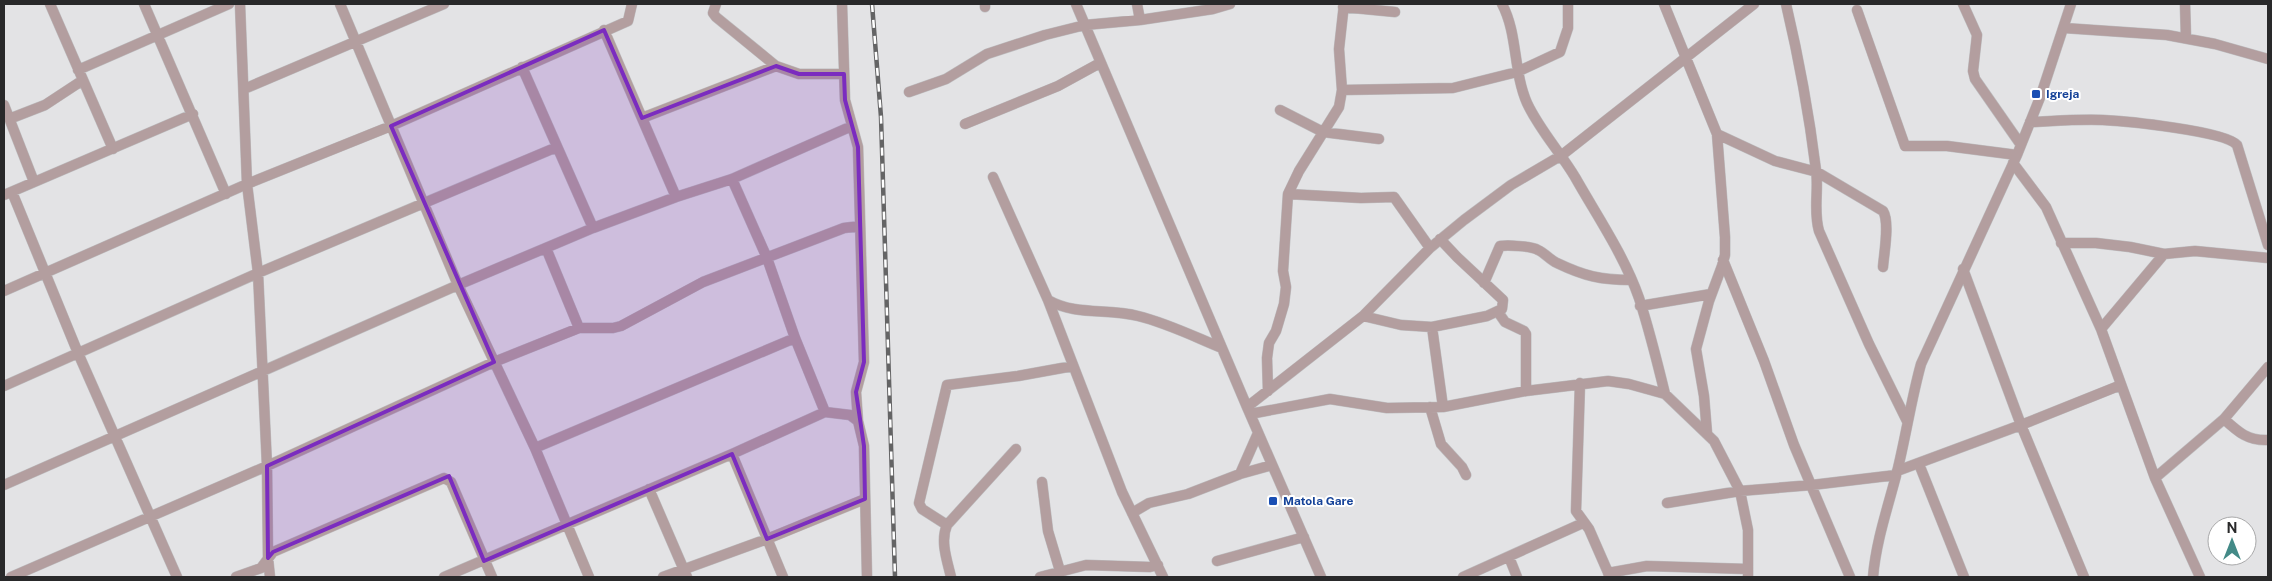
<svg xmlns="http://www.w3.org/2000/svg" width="2272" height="581" viewBox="0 0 2272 581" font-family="'Public Sans',sans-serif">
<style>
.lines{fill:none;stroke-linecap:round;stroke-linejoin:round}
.minor-casing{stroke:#bebec0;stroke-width:11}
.minor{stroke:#b39e9f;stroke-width:10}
.rail-casing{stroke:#646465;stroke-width:4.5}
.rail{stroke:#fff;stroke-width:2.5;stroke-dasharray:8;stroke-linecap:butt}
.marked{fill:#7b2cbf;fill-opacity:0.2;stroke:#7b2cbf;stroke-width:4;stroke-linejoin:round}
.transit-dot{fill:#1a4fb4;stroke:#fff;stroke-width:2}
.labels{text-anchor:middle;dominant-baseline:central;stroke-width:4;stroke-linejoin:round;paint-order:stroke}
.transit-label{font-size:12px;font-weight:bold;fill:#164399;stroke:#fff;text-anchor:start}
</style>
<rect width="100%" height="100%" fill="#e3e3e5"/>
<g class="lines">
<defs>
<path id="minor" d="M50 4 113 149
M144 4 226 194
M240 4 247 184 258 273 267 466 268 558 270 577
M340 4 458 285 535 448 589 577
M716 4 713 13 716 17 776 66
M842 4 845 100 858 147 864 362 856 392 858 421 864 446 867 577
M1076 4 1247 407 1321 577
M1137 4 1140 20
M1502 4C1518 34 1513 71 1527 103 1539 129 1560 152 1575 177 1597 216 1624 255 1639 298 1649 329 1657 361 1665 394
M1664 4 1717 134 1725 237V255L1722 266 1709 301 1696 349 1704 396 1707 433
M1786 4C1799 59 1809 114 1816 170 1819 190 1813 211 1819 231L1869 344 1907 421
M1963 4 1977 35 1973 71 1975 79 2021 145
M2185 4 2186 38
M985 7V4
M1343 7 1395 12
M1857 10 1905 146H1947L2017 155
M2064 28 2167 35 2215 44 2268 59
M604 30 676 197
M522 67 593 228
M78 70 229 4
M244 89 444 4
M1342 90 1339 49 1344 4
M909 92 946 79 987 54 1045 35 1085 25 1140 20 1213 9 1230 4
M4 105 34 182
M1280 110 1323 132 1379 139
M642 118 776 66 799 74H844
M9 119 45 105 83 80
M2030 122C2054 121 2079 119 2103 120 2124 121 2226 131 2237 145L2268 245
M965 124 1058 86 1100 63
M1717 134 1775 161 1817 172 1883 211C1890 222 1884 253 1883 267
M2013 163 2046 207 2101 329 2155 478 2200 577
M993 177 1048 300C1076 316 1107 308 1138 316 1167 323 1195 337 1222 348
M732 179 767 258 795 338 825 412
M12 192 78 353 177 577
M1288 194 1361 198 1394 197 1430 248
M4 195 193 114
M2061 243H2096L2130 247 2164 254 2195 251 2268 258
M546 248 579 328
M1723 260 1764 361 1794 445 1850 577
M1963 269 2021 425 2084 577
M1484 283 1500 246C1508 245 1531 246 1538 250 1545 253 1550 260 1557 263 1584 276 1601 280 1631 280
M4 291 247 184 391 126 628 21 632 4
M1048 300 1122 492 1163 577
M1640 306 1711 294
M1498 312 1505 322 1524 331 1526 334V391
M1363 316 1401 325 1432 327 1487 316 1502 309 1503 300 1457 257 1440 239
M1432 327 1443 407
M2101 329 2164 254
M1580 383 1576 511 1589 529 1610 577
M4 386 258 273 557 147
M1268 391 1267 358 1269 343 1276 331 1284 304 1286 287 1283 271 1288 194 1299 171 1339 107 1342 90 1453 88 1517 72 1560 52 1568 28V4
M1247 407 1363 316 1430 248 1464 220 1511 185 1562 155 1754 4
M1430 407 1441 444 1462 467 1466 475
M1250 414 1330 399 1387 408 1443 407 1526 391 1608 381 1629 384 1665 394 1714 441 1740 491 1748 530V577
M2224 419C2238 432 2248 441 2268 440
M535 448 795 338
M732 454 783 577
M1919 464 1964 577
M1897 471 2021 425 2121 385
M1240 474 1258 433
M2155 478 2224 419 2268 367
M1042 482 1048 531 1060 571
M4 485 458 285 593 228 676 197 732 179 852 126
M649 489 687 577
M1667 503 1740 491 1812 485 1896 475
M1132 513 1149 503 1188 494 1240 474 1272 465
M947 525 922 509 919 503 947 385 1018 376 1073 366
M1509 557 1517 577
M1217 561 1304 537
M1608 573 1647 566 1748 569
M11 577 267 466 494 362 579 328H613L621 326 703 282 844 228 860 226
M236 577 261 568 273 552 444 478 451 482 492 577
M444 577 732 454 825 412 850 415 858 421
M663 577 767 539 865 499
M951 577C947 560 940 541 947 525L1016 449
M1040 577 1086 565 1150 567 1158 565
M1463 577 1583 523
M1873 577C1876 541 1888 507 1897 472 1906 436 1911 400 1921 364L2017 155 2041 95 2071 4"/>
</defs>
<!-- minor casing -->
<use href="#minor" class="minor-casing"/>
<!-- minor -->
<use href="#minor" class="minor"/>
<defs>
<path id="rail" d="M872 4 881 117 895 577"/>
</defs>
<!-- rail casing -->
<use href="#rail" class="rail-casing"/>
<!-- rail -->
<use href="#rail" class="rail"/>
</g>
<!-- marked area -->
<path class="marked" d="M604 30 642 118 776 66 799 74H844L845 100 858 147 864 362 856 392 864 446 865 499 767 539 732 454 484 561 449 476 273 552 268 558 267 466 494 362 391 126Z"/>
<!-- markers -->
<g class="transit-dot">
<rect x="2031" y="89" width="10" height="10" rx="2.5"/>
<rect x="1268" y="496" width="10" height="10" rx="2.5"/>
</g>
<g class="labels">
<!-- transit labels -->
<g class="transit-label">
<text x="2046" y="94">Igreja</text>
<text x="1283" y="501">Matola Gare</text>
</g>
</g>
<!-- border -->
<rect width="2272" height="581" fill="none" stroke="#29292a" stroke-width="10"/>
<!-- north arrow -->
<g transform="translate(2232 541)"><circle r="24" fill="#ffffff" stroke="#a9a9aa"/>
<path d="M0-4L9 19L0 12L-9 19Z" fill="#438a87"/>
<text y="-8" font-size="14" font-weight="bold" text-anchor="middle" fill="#29292a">N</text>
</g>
</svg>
